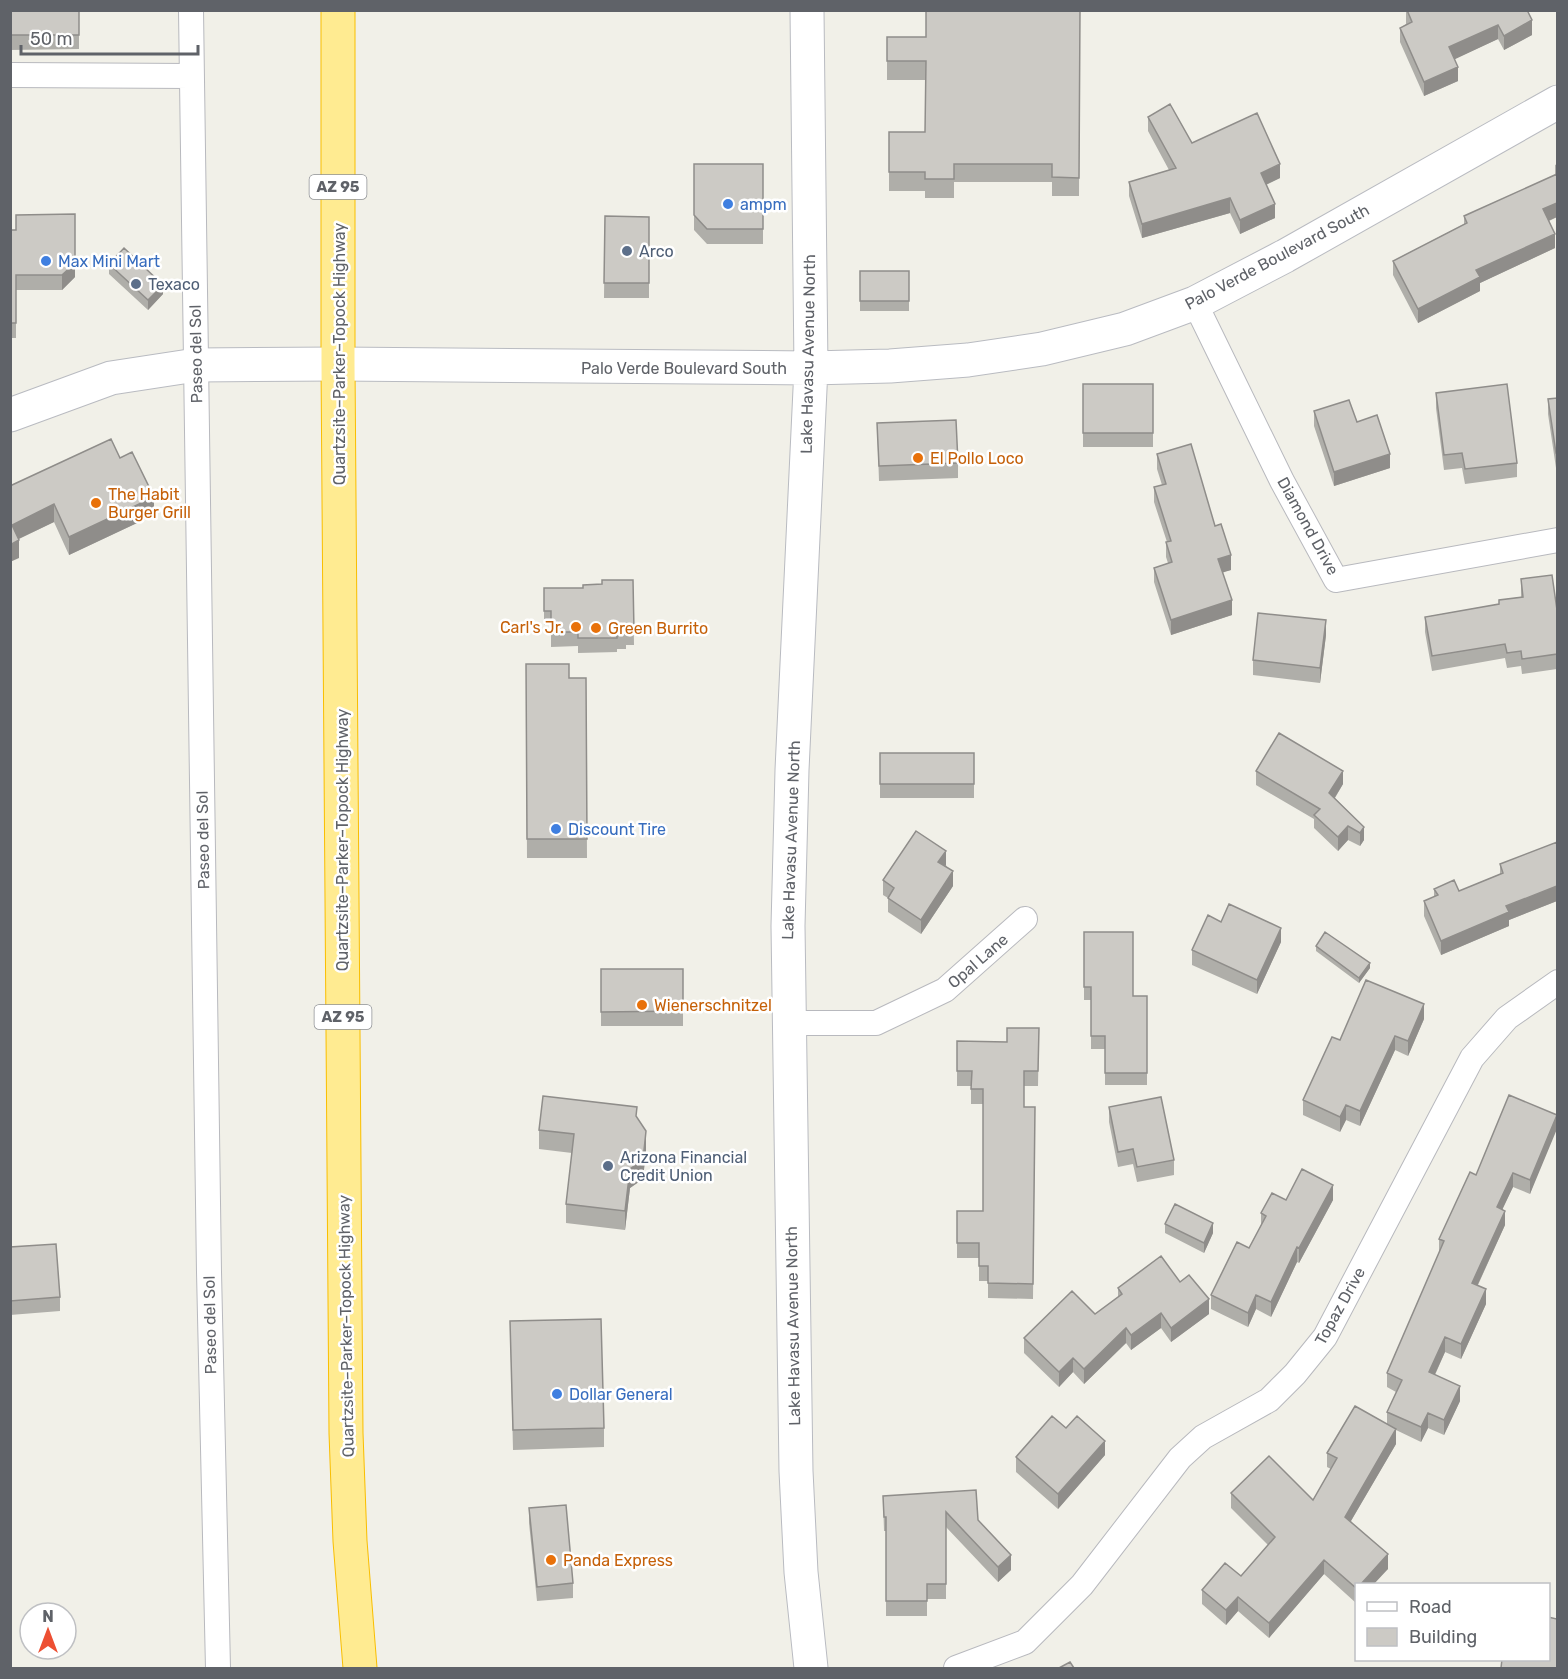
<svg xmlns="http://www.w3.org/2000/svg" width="1568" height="1679" viewBox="0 0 1568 1679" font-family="Rubik,sans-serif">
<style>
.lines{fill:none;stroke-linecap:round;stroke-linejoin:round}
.street-casing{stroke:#b8b9be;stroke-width:26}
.secondary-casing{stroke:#b9bbc1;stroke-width:35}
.highway-casing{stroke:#f9be00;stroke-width:35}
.street{stroke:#fff;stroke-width:24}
.secondary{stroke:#fff;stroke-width:33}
.highway{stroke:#ffeb91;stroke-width:33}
.wall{fill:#afaea9}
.shaded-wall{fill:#8f8d8a}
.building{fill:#cccac5;stroke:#8f8d8a;stroke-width:1.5}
.shop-dot{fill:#3f7fe0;stroke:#fff;stroke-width:2}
.service-dot{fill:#5c6f8a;stroke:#fff;stroke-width:2}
.food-dot{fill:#e8710a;stroke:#fff;stroke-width:2}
.labels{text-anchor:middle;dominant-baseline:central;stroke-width:5;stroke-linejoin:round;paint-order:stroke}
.shield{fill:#fff;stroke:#8f9195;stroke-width:1.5}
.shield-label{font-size:15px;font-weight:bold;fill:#5f6268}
.shop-label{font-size:16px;fill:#366cbe;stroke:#fff;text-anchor:start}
.service-label{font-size:16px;fill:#4e5e75;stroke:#fff;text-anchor:start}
.street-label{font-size:16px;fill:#5f6268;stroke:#fff}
.food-label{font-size:16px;fill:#c56008;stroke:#fff;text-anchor:start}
</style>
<rect width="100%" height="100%" fill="#f1f0e8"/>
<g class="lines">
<defs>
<path id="street" d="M191 10 209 1272 218 1668
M10 75 191 76
M1195 303 1282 481 1336 580 1558 540
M789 1023H876L945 990 1025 919
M956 1668 1025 1642 1082 1585 1180 1458 1203 1437 1269 1400 1295 1374 1325 1337 1472 1058 1507 1018 1558 982"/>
<path id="secondary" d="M807 10 811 368 792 770 788 926 796 1471 801 1572 811 1668
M10 415 111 378 196 365 338 364 811 368 890 366 968 360 1042 349 1125 329 1195 303 1285 256 1558 102"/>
<path id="highway" d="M338 10V364L346 1433 350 1541 360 1668"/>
</defs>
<!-- street casing -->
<use href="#street" class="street-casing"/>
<!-- secondary casing -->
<use href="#secondary" class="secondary-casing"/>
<!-- highway casing -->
<use href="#highway" class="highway-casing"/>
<!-- street -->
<use href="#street" class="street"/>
<!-- secondary -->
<use href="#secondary" class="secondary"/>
<!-- highway -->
<use href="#highway" class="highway"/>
</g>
<!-- wall -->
<path class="wall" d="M10 10H79V49L10 50Z
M1080 10 1079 196H1052V182H954V198H925V191H889V132H925L926 80H887V37H926Z
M1406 10H1527L1532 35 1504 50 1498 39 1454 59 1458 81 1424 96 1400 42V28L1406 24Z
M1148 117 1192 143 1280 178 1266 185 1275 218 1240 234 1230 213 1142 238 1129 196V182L1169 170 1148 131Z
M694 164H763V244H707L694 230Z
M1557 164V217L1549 221 1555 248 1480 283V291L1418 323 1393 275V261L1464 224V216L1555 175V165Z
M605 216 649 217V298H604Z
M10 230 75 277 62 290H16V338H10Z
M109 264 163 294 148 310 109 274Z
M860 271H909V311H860Z
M1083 384H1153V447H1083Z
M1436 393 1517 463V477L1465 484 1462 468 1444 470 1436 408Z
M1557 398V467L1556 468 1548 414V399Z
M1314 411 1357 422 1390 468 1334 486 1314 426Z
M877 423 958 463V478L879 481Z
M1157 454 1215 526 1231 570 1222 572 1232 615 1171 635 1154 582V568L1168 563 1166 557V542H1167L1154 502V487L1162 485 1157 469Z
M120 458 154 515 69 555 54 522 19 539V558L12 485Z
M1521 579 1557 610V669L1522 674 1521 666 1507 668 1505 658 1432 671 1425 632V617L1499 604V600L1521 597Z
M633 580 634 645H626V649H617V652L578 653V646L551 647V625H544V588H583Z
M1326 635 1320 683 1253 675V660Z
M526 664 569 678H586L587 858H527Z
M880 753H974V798H880Z
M1256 771 1343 784 1335 798 1364 827V840L1360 846 1348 840 1338 851 1314 828V819L1256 785Z
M1557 842V901L1509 920V926L1441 955 1424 916V901L1434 897V889L1459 891 1500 874V864Z
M946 865 953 886 921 934 888 912V898L883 895V880Z
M1221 922 1281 942 1257 994 1192 965V950Z
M1084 932 1133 996H1147V1085H1105V1049H1091V1000H1084Z
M1316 946 1370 968 1359 983 1316 951Z
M601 969H683V1026H601Z
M1424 1019 1408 1056 1395 1050 1360 1126 1346 1120 1340 1132 1303 1115V1100L1340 1040Z
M1039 1028 1038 1086H1024V1107H1035L1033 1299 988 1298V1281H979V1258H957V1211H983V1104H971V1086H957V1041L1007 1042Z
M1109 1107 1174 1160V1175L1137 1182 1133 1164 1118 1167 1109 1122Z
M1557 1115 1530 1194 1513 1187 1502 1209 1505 1225 1478 1285 1486 1304 1461 1359 1445 1352 1435 1375 1460 1401 1444 1435 1428 1428 1421 1442 1396 1430V1444L1351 1521 1388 1569 1356 1584V1603L1324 1574 1269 1638 1238 1611 1226 1625 1202 1604V1590L1241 1576 1268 1545 1231 1508V1493L1313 1500 1331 1469 1327 1467V1453L1387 1425V1412L1396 1392 1387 1387V1373L1439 1254V1239L1476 1175Z
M637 1118 646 1150 643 1179 630 1188 625 1230 566 1223V1204L572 1153 539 1149V1130Z
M1286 1200H1333L1299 1263 1297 1262 1271 1317 1256 1309 1248 1327 1211 1309V1295L1249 1248 1261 1225V1213Z
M1165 1224 1213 1233 1204 1253 1165 1233Z
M10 1247 60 1297V1311L10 1315Z
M1180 1282 1209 1314 1171 1342 1161 1328 1131 1350 1126 1343 1084 1384 1073 1372 1059 1387 1024 1353V1338L1095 1314 1118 1298V1288Z
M510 1321 604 1428V1447L513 1450Z
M1105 1455 1058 1509 1016 1472V1457Z
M883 1496 978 1520 1011 1570 998 1582 946 1527V1599H927V1616H886V1531H884Z
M529 1508 573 1583V1598L537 1601 529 1523Z"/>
<!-- shaded-wall -->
<path class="shaded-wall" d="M1532 20V35L1504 50V36Z
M1498 25V39L1449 62V47Z
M1458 67V81L1424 96V82Z
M1280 164V178L1261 187V173Z
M1230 198V213L1142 238V224Z
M1557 203V217L1543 223V209Z
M1275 204V218L1240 234V220Z
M1555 234V248L1480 283V291L1418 323V309L1476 270Z
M75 263V277L62 290V275Z
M163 285V294L148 310V300Z
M1390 454V468L1334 486V472Z
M154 497V515L69 555V537Z
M54 504V522L12 542V525Z
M19 540V558L10 562V545Z
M1231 555V570L1218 574V559Z
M1232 600V615L1171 635V620Z
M1326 620V635L1320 683V668Z
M1343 771V784L1329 807V793Z
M1348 826V840L1338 851V837Z
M1364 827V840L1360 846V833Z
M946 851V865L938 876V862Z
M953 871V886L921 934V920Z
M1557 886V901L1509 920V926L1441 955V941L1506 906Z
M1281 928V942L1257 994V980Z
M1370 963V968L1359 983V978Z
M1424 1004V1019L1408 1056V1041Z
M1395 1036V1050L1360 1126V1111Z
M1346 1105V1120L1340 1132V1117Z
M1557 1115V1129L1530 1194V1180Z
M646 1131V1150L643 1179 630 1188 625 1230V1211L630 1169Z
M1513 1173V1187L1497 1221V1207Z
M1333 1185V1200L1299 1263V1248Z
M1505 1211V1225L1472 1297V1283Z
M1213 1223V1233L1204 1253V1243Z
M1297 1247V1262L1271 1317V1302Z
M1486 1289V1304L1461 1359V1344Z
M1256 1295V1309L1248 1327V1313Z
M1209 1299V1314L1171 1342V1328Z
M1161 1313V1328L1131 1350V1335Z
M1126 1328V1343L1084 1384V1369Z
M1445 1337V1352L1429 1387V1372Z
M1073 1358V1372L1059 1387V1372Z
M1460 1386V1401L1444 1435V1420Z
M1428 1413V1428L1421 1442V1427Z
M1396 1429V1444L1345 1531V1517Z
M1105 1441V1455L1058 1509V1494Z
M1388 1554V1569L1374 1584H1361Z
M1011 1555V1570L998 1582V1567Z
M1324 1560V1574L1269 1638V1623Z
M1238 1597V1611L1226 1625V1610Z"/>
<!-- building -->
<path class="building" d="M10 10H79V35H10Z
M926 10H1080L1079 178 1052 177V164H954V179H925V172H889V132H925L926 61H887V37H926Z
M1407 10H1527L1532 20 1504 36 1498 25 1449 47 1458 67 1424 82 1400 28 1412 22Z
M1170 104 1192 143 1257 113 1280 164 1261 173 1275 204 1240 220 1230 198 1142 224 1129 182 1176 168 1148 117Z
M694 164H763V229H707L694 215Z
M1557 174V203L1543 209 1555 234 1476 270 1480 277 1418 309 1393 261 1467 223 1464 216Z
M75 214V263L62 275H16V323H10V230H16V215Z
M605 216 649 217V283H604Z
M124 248 163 285 148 300 109 264Z
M860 271H909V301H860Z
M1083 384H1153V433H1083Z
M1507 384 1517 463 1465 469 1462 453 1444 455 1436 393Z
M1557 398V453H1556L1548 399Z
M1349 400 1357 422 1377 415 1390 454 1334 472 1314 411Z
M956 420 958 463 879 466 877 423Z
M111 439 120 458 132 452 154 497 69 537 54 504 12 525 19 540 10 545V483L12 485Z
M1191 444 1215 526 1221 524 1231 555 1218 559 1232 600 1171 620 1154 568 1172 562 1166 542 1171 541 1154 487 1166 484 1157 454Z
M1552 575 1557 610V654L1522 659 1521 651 1507 653 1505 644 1432 656 1425 617 1499 604V600L1523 597 1521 579Z
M602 580H633L634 631H626V634H617V638H578V632H551V611H544V588H583V585L602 584Z
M1258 613 1326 620 1320 668 1253 660Z
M526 664H569V678H586L587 839H527Z
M1279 733 1343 771 1329 793 1364 827 1360 833 1348 826 1338 837 1314 815 1320 809 1256 771Z
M880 753H974V784H880Z
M916 831 946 851 938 862 953 871 921 920 888 898 894 888 883 880Z
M1557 842V886L1506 906 1509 912 1441 941 1424 901 1438 895 1434 889 1454 880 1459 891 1503 873 1500 864Z
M1229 904 1281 928 1257 980 1192 950 1208 915 1221 922Z
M1084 932H1133V996H1147V1073H1105V1036H1091V987H1084Z
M1325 932 1370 963 1359 978 1316 946Z
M601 969H683V1011L601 1012Z
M1366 980 1424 1004 1408 1041 1395 1036 1360 1111 1346 1105 1340 1117 1303 1100 1332 1037 1340 1040Z
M1007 1028H1039L1038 1071H1024V1107H1035L1033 1284 988 1283V1266H979V1243H957V1211H983V1089H971L972 1071H957V1041L1007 1042Z
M1509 1095 1557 1115 1530 1180 1513 1173 1497 1207 1505 1211 1472 1283 1486 1289 1461 1344 1445 1337 1429 1372 1460 1386 1444 1420 1428 1413 1421 1427 1387 1412 1402 1380 1387 1373 1444 1241 1439 1239 1470 1172 1476 1175Z
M543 1096 637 1107 636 1116 646 1131 643 1160 630 1169 625 1211 566 1204 574 1134 539 1130Z
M1161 1097 1174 1160 1137 1167 1133 1149 1118 1152 1109 1107Z
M1302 1169 1333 1185 1299 1248 1297 1247 1271 1302 1256 1295 1248 1313 1211 1295 1237 1242 1249 1248 1266 1216 1261 1213 1272 1193 1286 1200Z
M1175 1204 1213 1223 1204 1243 1165 1224Z
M56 1244 60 1297 10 1301V1247Z
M1161 1256 1180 1282 1189 1275 1209 1299 1171 1328 1161 1313 1131 1335 1126 1328 1084 1369 1073 1358 1059 1372 1024 1338 1072 1291 1095 1314 1122 1294 1118 1288Z
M601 1319 604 1428 513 1430 510 1321Z
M1355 1406 1396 1429 1345 1517 1388 1554 1361 1584H1356V1588L1324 1560 1269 1623 1238 1597 1226 1610 1202 1590 1225 1563 1241 1576 1275 1537 1231 1493 1269 1456 1313 1500 1337 1458 1327 1453Z
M1052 1416 1066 1428 1077 1416 1105 1441 1058 1494 1016 1457Z
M976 1490 978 1520 1011 1555 998 1567 946 1512V1584H927V1601H886V1517H884L883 1496Z
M566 1505 573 1583 537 1587 529 1508Z
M1548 1617 1557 1619V1668H1501L1502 1659H1548Z
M1070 1662 1074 1668H1059Z"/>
<!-- markers -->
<g class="shop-dot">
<circle cx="728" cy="204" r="6"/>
<circle cx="46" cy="261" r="6"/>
<circle cx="556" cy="829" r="6"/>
<circle cx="557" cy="1394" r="6"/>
</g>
<g class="service-dot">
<circle cx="627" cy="251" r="6"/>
<circle cx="136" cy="284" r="6"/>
<circle cx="608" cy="1166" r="6"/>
</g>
<g class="food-dot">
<circle cx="918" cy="458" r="6"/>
<circle cx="96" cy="503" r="6"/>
<circle cx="576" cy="627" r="6"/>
<circle cx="596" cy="628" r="6"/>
<circle cx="642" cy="1005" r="6"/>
<circle cx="551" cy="1560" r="6"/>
</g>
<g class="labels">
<!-- shield labels -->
<g class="shield">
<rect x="309.5" y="175" width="57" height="24" rx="4.5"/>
<rect x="314.5" y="1005" width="57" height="24" rx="4.5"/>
</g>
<g class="shield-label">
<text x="338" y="187">AZ 95</text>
<text x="343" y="1017">AZ 95</text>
</g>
<!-- shop labels -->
<g class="shop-label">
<text x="740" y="204">ampm</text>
<text x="58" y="261">Max Mini Mart</text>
<text x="568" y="829">Discount Tire</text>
<text x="569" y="1394">Dollar General</text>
</g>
<!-- service labels -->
<g class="service-label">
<text x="639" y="251">Arco</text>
<text x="148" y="284">Texaco</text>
<text x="620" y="1157">Arizona Financial<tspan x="620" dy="18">Credit Union</tspan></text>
</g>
<!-- street labels -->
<g class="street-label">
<text transform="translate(1277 257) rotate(-28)">Palo Verde Boulevard South</text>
<text transform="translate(196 354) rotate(-91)">Paseo del Sol</text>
<text transform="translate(339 354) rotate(-90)">Quartzsite–Parker–Topock Highway</text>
<text transform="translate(808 354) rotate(-89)">Lake Havasu Avenue North</text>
<text x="684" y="368">Palo Verde Boulevard South</text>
<text transform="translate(1308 526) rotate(61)">Diamond Drive</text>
<text transform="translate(203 840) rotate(-91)">Paseo del Sol</text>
<text transform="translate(342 840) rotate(-90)">Quartzsite–Parker–Topock Highway</text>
<text transform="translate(791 840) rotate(-88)">Lake Havasu Avenue North</text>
<text transform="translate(978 961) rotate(-41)">Opal Lane</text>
<text transform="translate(1340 1306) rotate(-61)">Topaz Drive</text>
<text transform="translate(210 1325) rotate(-91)">Paseo del Sol</text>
<text transform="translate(346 1326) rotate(-91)">Quartzsite–Parker–Topock Highway</text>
<text transform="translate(793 1326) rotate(-91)">Lake Havasu Avenue North</text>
</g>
<!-- food labels -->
<g class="food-label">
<text x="930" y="458">El Pollo Loco</text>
<text x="108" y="494">The Habit<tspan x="108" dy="18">Burger Grill</tspan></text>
<text x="564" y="627" text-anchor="end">Carl's Jr.</text>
<text x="608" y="628">Green Burrito</text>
<text x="654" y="1005">Wienerschnitzel</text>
<text x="563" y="1560">Panda Express</text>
</g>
</g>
<!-- border -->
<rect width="1568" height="1679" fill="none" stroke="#5f6268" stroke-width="24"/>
<!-- legend -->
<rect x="1355" y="1583" width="195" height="78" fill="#ffffff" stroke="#bfc0c3" stroke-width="1.5"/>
<rect x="1367" y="1602" width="30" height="9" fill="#ffffff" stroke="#bfc0c3" stroke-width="1.5"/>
<text x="1409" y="1613" font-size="18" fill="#5f6268">Road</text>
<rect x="1367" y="1628" width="30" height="18" fill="#cccac5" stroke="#bfc0c3" stroke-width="1.5"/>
<text x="1409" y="1643" font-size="18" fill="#5f6268">Building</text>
<!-- north arrow -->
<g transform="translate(48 1631)"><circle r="28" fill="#ffffff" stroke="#bfc0c3" stroke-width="1.5"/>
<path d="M0-4.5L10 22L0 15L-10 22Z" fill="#ed4f32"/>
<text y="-9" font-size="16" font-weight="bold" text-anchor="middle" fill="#5f6268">N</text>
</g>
<!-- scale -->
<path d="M21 45v9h177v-9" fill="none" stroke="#5f6268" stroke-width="3"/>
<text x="30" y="45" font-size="18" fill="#5f6268" stroke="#ffffff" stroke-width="4.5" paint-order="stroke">50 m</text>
</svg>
